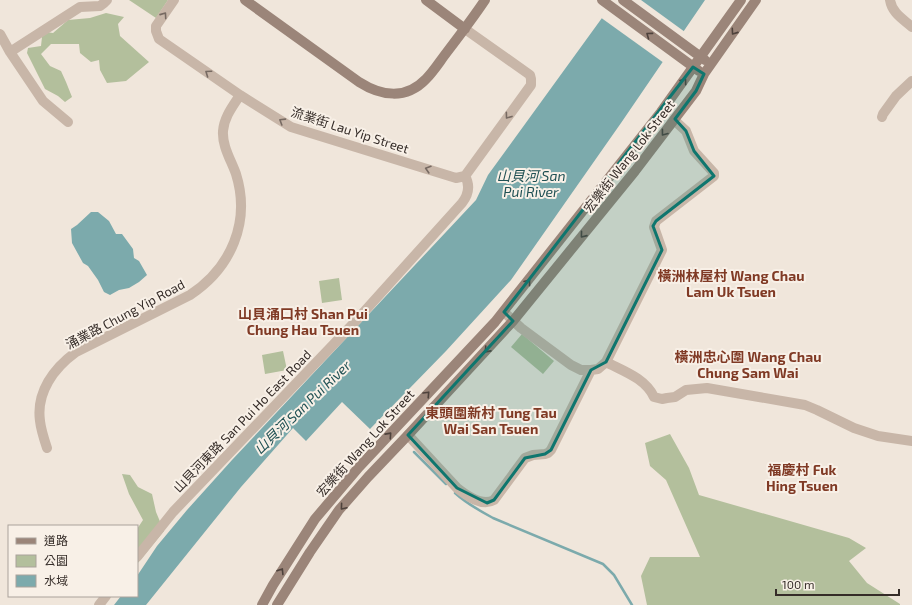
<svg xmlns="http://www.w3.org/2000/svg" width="912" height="605" viewBox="0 0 912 605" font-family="'Exo 2','Noto Sans TC',sans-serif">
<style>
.green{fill:#b3bf9c}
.water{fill:#7caaac}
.pier{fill:#f0e6db}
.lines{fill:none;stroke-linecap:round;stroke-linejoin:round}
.stream{stroke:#7caaac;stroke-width:2.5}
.street{stroke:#c8b6a8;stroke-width:10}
.secondary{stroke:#9b8579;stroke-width:10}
.oneway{stroke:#776a62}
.oneway2{stroke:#4e423c}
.marked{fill:#0f766e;fill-opacity:0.2;stroke:#0f766e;stroke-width:3;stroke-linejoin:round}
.labels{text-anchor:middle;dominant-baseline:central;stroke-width:4;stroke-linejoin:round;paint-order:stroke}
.street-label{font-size:13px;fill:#352c28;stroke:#f8f0e7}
.water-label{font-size:14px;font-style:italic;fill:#205154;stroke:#f8f0e7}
.neighbourhood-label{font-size:14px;font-weight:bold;fill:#803a25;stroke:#f8f0e7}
</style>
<rect width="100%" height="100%" fill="#f0e6db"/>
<!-- green -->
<path class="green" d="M129 0H168L156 18Z
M106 13 124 17 118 24 120 36 149 62 126 81 107 83 100 70 99 60 91 62 80 53 79 44H51L41 54 50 66 61 71 66 82 72 97 65 102 58 96 45 89 27 53 28 48 41 46 42 37 46 32 53 33 68 20 90 18Z
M339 278 342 300 322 303 319 281Z
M522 334 554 361 543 374 511 347Z
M283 351 287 370 265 374 262 355Z
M670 434 689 468 699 495 849 538 866 548 849 561 867 583 900 604V605H647L641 576 650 557H700L666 480 650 466 645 443Z
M122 474 130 475 138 487 152 494 156 512 164 531 137 564V529L143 520 129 494Z"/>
<!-- water -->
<path class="water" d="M615 0H705L621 123 511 280 446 351 370 429 342 402 306 441 293 428 241 487 146 605H114L121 596H137V576L157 546 187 510 232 460 476 200 488 175Z
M91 212H98L109 221 116 234H122L133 249 134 258 139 261 147 275 139 282 129 288 119 290 110 295 104 292 98 280 88 266 83 263 72 243 71 229 77 225Z"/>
<!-- pier -->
<path class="pier" d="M613 0H641L685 32 664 63 600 17Z"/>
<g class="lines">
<!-- stream -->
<path class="stream" d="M414 452 446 484
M455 493C467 504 480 511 493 518L603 564 614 575 632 605"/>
<!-- street -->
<path class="street" d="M174 0 156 26V31L159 39 240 95 291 127 456 178 465 176 531 85V79L530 75 465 29
M890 0C892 13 903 19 912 27
M0 34 10 52 43 101 68 122
M10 52 80 7 100 6 104 3 107 0
M882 117 883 114 896 96 912 81
M504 312 521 328 571 365 581 370H591L598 369 606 362 662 250 654 227 656 221 714 176V173L694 151 686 131 674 120
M606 362C623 371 645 378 654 397L662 399 667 398 675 397 686 390 707 388 805 405 817 410 854 428 878 436 912 441
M408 435 457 488C467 496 482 507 494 500L525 458 533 455 545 454 548 453 551 450 591 370
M47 448C44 439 41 430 40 421 36 392 54 368 76 352L190 295C231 268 251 222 236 174 231 160 222 146 223 131 224 117 233 106 240 95
M137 557 173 512 353 324 462 203C469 194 470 185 465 176
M99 605 106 596"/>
<!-- secondary -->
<path class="secondary" d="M245 0 359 82C381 96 406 100 426 79 434 71 440 61 447 52 460 35 473 18 485 0
M426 0 465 29
M602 0 699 71
M623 0 705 60
M262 605 273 585 315 519 359 467 495 322 661 112 741 0
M277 605 310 552 339 510 368 477 408 435 513 321 635 171 696 91 704 74 756 0"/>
</g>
<!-- one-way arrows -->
<defs><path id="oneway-chevron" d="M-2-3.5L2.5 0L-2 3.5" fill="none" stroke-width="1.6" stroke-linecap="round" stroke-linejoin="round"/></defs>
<g class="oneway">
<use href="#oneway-chevron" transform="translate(164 15) rotate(-55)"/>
<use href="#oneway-chevron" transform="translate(208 73) rotate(-145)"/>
<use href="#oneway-chevron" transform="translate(508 116) rotate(126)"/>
<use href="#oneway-chevron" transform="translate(282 121) rotate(-148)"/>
<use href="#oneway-chevron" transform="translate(428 169) rotate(-163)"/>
</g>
<g class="oneway2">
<use href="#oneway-chevron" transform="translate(734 32) rotate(125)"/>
<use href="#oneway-chevron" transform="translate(649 35) rotate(-144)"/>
<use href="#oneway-chevron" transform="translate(684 81) rotate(-54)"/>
<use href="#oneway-chevron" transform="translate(664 133) rotate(127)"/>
<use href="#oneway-chevron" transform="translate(583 235) rotate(129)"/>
<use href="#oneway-chevron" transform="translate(528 282) rotate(-52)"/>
<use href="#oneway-chevron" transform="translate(487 350) rotate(132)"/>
<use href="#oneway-chevron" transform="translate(427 394) rotate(-47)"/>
<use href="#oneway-chevron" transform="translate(389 435) rotate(-48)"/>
<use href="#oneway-chevron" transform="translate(343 507) rotate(130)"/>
<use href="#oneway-chevron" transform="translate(281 571) rotate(-58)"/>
</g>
<!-- marked area -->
<path class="marked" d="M693 67 704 74 696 91 675 119 686 131 694 151 714 176 656 221 653 226 662 250 606 362 591 370 551 450 545 454 525 458 494 500 487 503 457 488 408 435 513 321 504 312Z"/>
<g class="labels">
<!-- street labels -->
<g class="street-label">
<text transform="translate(350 130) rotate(18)">流業街 Lau Yip Street</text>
<text transform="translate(629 156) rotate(-52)">宏樂街 Wang Lok Street</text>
<text transform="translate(125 314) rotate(-28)">涌業路 Chung Yip Road</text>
<text transform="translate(242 421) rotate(-46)">山貝河東路 San Pui Ho East Road</text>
<text transform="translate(365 443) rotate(-48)">宏樂街 Wang Lok Street</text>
</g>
<!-- water labels -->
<g class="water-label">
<text x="531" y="175">山貝河 San<tspan x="531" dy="16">Pui River</tspan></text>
<text transform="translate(302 407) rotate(-44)">山貝河 San Pui River</text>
</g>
<!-- neighbourhood labels -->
<g class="neighbourhood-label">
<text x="731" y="275">橫洲林屋村 Wang Chau<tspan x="731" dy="16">Lam Uk Tsuen</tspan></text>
<text x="303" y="313">山貝涌口村 Shan Pui<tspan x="303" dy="16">Chung Hau Tsuen</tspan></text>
<text x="748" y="356">橫洲忠心圍 Wang Chau<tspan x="748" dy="16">Chung Sam Wai</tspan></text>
<text x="491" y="412">東頭圍新村 Tung Tau<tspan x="491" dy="16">Wai San Tsuen</tspan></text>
<text x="802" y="469">福慶村 Fuk<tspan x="802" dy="16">Hing Tsuen</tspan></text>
</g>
</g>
<!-- legend -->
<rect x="8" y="525" width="130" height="72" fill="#f8f0e7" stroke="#aaa29b"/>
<rect x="16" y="538" width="20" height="6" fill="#9b8579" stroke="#aaa29b"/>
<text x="44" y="545" font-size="12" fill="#352c28">道路</text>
<rect x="16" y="555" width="20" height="12" fill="#b3bf9c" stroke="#aaa29b"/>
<text x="44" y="565" font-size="12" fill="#352c28">公園</text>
<rect x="16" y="575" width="20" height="12" fill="#7caaac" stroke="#aaa29b"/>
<text x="44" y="585" font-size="12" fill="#352c28">水域</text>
<!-- scale -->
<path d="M776 589v6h123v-6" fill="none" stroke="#352c28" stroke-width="2"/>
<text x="782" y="589" font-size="12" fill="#352c28" stroke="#f8f0e7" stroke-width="3" paint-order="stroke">100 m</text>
</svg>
